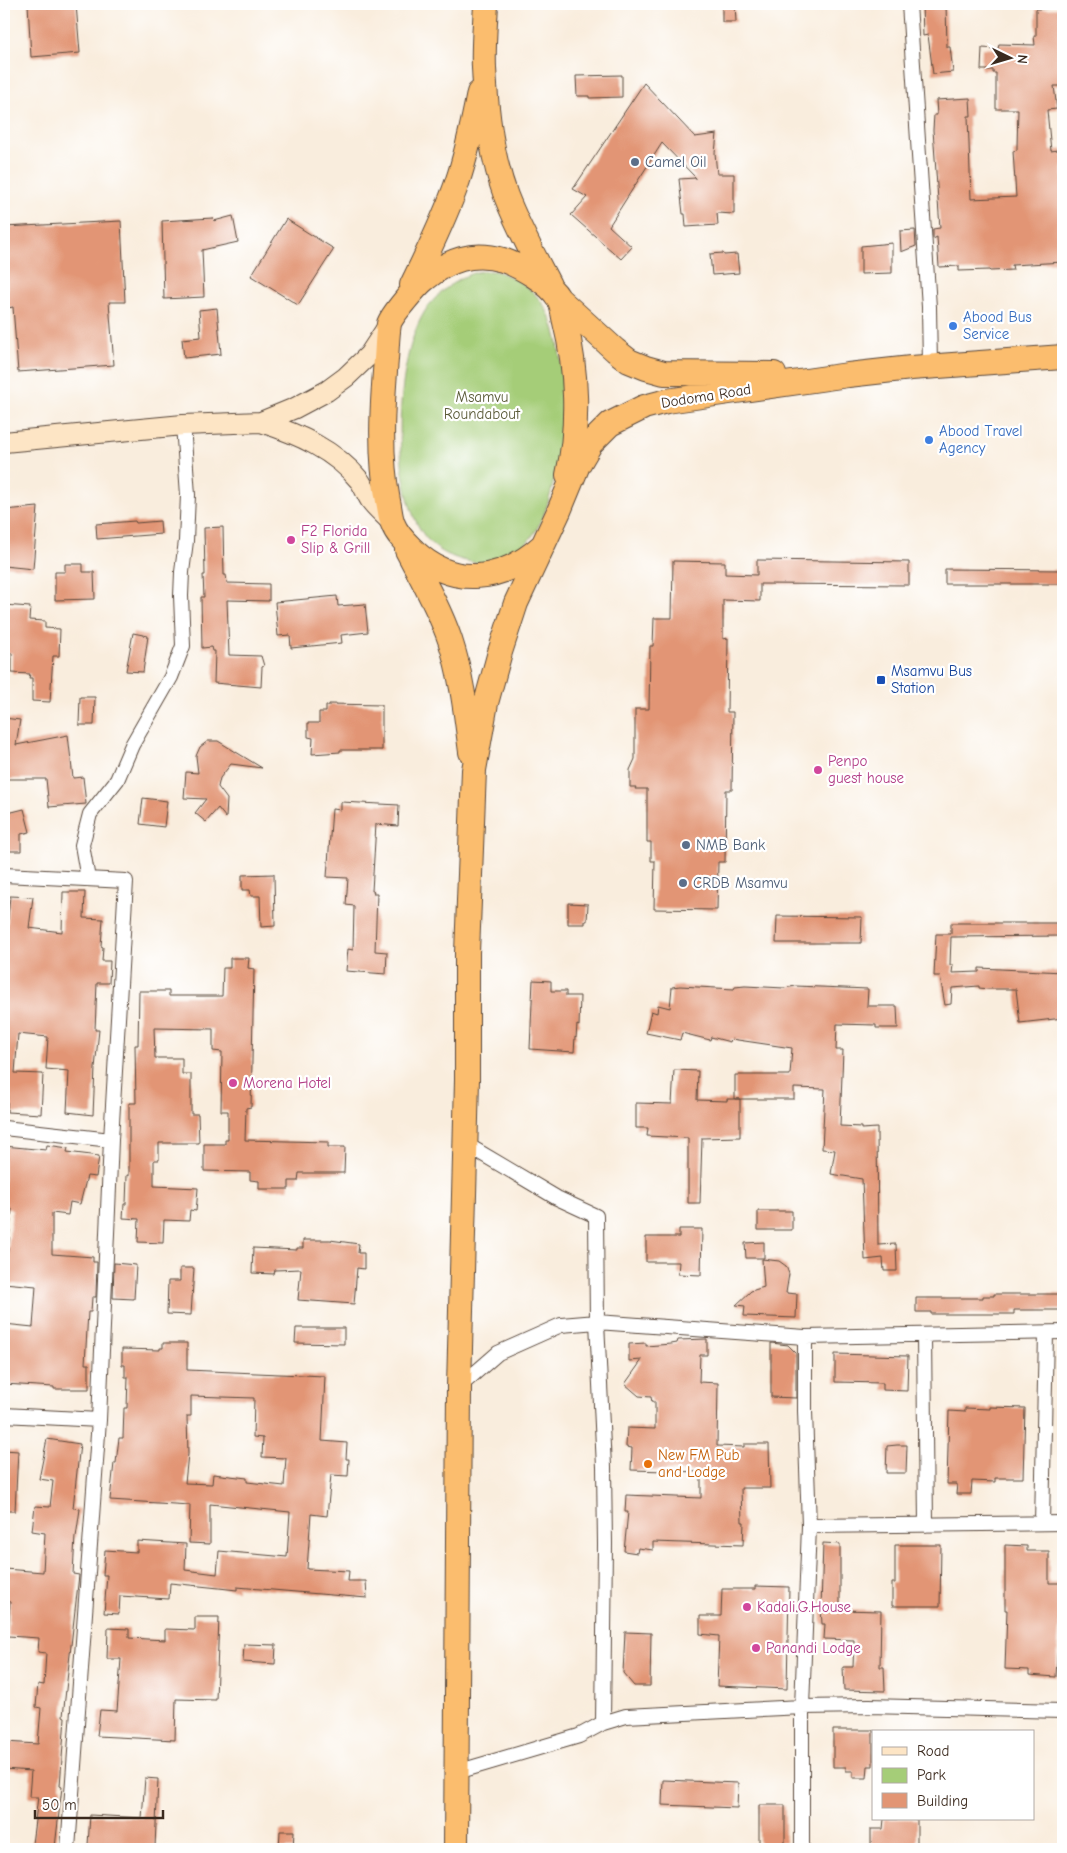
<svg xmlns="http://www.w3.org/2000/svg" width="1067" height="1853" viewBox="0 0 1067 1853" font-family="'Comic Neue',sans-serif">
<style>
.green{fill:#a5cd78;stroke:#707c4b}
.building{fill:#e29574;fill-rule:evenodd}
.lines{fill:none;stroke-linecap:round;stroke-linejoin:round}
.minor-casing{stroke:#58473b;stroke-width:16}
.secondary-casing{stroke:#58473b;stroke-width:22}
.trunk-casing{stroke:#58473b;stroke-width:26}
.minor{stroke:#fff;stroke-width:14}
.secondary{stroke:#fde5c5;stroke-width:20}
.trunk{stroke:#fbbd6e;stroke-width:24}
.service-dot{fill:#5c6f8a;stroke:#fff;stroke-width:2}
.shop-dot{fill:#3f7fe0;stroke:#fff;stroke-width:2}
.hotel-dot{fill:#d1479c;stroke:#fff;stroke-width:2}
.transit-dot{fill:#1a4fb4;stroke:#fff;stroke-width:2}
.food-dot{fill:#e8710a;stroke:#fff;stroke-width:2}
.labels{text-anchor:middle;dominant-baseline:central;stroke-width:4.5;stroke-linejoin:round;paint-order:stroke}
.service-label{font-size:15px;fill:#4e5e75;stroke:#fff;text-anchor:start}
.shop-label{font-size:15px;fill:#366cbe;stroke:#fff;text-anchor:start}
.street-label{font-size:15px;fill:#3b2a1e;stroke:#fff}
.park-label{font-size:15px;fill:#5b5b39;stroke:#fff}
.hotel-label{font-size:15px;fill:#b23c85;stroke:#fff;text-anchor:start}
.transit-label{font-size:15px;fill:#164399;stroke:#fff;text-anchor:start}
.food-label{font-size:15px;fill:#c56008;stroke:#fff;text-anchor:start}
</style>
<rect width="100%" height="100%" fill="#fff"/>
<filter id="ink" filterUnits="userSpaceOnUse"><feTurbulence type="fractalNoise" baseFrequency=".02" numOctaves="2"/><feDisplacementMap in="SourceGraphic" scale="10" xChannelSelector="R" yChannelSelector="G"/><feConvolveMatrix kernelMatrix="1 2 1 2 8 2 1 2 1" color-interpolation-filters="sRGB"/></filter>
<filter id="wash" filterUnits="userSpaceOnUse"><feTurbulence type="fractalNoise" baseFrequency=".0096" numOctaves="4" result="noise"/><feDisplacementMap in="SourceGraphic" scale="20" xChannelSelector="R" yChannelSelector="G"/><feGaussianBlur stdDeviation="1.12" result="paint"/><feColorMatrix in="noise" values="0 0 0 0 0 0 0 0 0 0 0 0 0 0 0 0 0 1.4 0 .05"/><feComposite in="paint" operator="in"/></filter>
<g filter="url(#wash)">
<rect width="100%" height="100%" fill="#f9eddd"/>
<!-- green -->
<path class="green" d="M496 271C518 279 533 288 546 309 574 355 564 487 535 532 524 550 500 565 479 563 460 561 440 554 428 540 388 497 393 346 431 303 442 290 460 276 477 272 483 271 490 271 496 271Z"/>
<g id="blocks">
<!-- building -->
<path class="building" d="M28 4H76L80 53 31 57Z
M722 4H735L736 22H722Z
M922 4H946L947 47H950L953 72 933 74 928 35 923 36Z
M1063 8V86H1054L1057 109 1047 110 1051 151 1063 149V262L1012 265 1013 270 990 271 989 270 959 271V266L939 267 937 237 933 239V229L940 228 933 130 934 115H937L936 100 970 98 971 116H968L971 199 1016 197 1013 151 1017 150V147L1018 109H996V73H993V70H981L982 48 998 49 999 44 1035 45 1034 36H1036V9Z
M622 75V97L589 98V96H577L576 76Z
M644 83 695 137 717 134 715 153 717 174H734V214L717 213 718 225 686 227 685 214H683L679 179 696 178 662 143 609 226 632 247 621 259 571 215 587 197 573 189Z
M233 216 238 242 202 250 204 297 164 299 162 221 213 218 214 221Z
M286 219 334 249 298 305 251 276Z
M121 221 125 302H109L114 365 18 372 13 307 8 308 4 227Z
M915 230 916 246 901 252 900 231Z
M892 243V273L861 274V246Z
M723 253 724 255 737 254 739 273 712 275 710 254Z
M217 308 221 354 184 358 182 339 201 337 199 310Z
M38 507 33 569 4 566V510Z
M135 521 136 523 160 521 161 534 97 539 96 524Z
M223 527 224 575H226L227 583 269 584V601L227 600 229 655 261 656 264 666 262 667 261 687 214 683 215 651H213L212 647 202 648 201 597H204L203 575H205L204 528Z
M757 560 909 562V585L760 584V601L723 600V639L728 638 727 712H733L732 790H726L725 862H718L717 910 654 909 655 861H651V842H647V789H635L636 787H630V770L635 759V709H649L650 646H653L654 618H672L673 561 725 562V574L757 575Z
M65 564H83V572H94L95 599 55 600V572H65Z
M945 569 1063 570V584H945Z
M337 596 338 606 365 604 368 632 341 635 342 643 291 648 290 635 278 636 275 602Z
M4 605 30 607 29 620 45 621V628L60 629 59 656H53L50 702 32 701V678H29L30 674 12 673V653H4Z
M133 633 148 636 143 672 126 671Z
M80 697H95L94 725H79Z
M329 704 382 705V750H340V752L312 754 313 738 308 737V723H319V712H326V706H329Z
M4 718 20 720 16 745 68 735 73 778 83 777 86 804 49 807 46 779H4Z
M208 741H218L262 768 231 764 220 778 218 787 227 799 226 818 218 808 206 822 195 813 206 799 184 798 186 772 198 773 196 756 200 747Z
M143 798 167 801 164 827 140 824Z
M341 802 399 805 398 826 376 824 372 891H374L373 893H377L375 951 387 952 386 974 346 971 348 949 353 950 354 906 346 905 348 878 327 877 332 809 341 810Z
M24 809 30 832 21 834V851H4V814Z
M274 874 275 926 261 927 260 896H251L250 890H242V875Z
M63 892H85L84 918 103 919 101 946 103 947 102 961H110L109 983H97L95 1030H99L95 1068 93 1115 67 1112 69 1071 46 1069 48 1037 18 1034 15 1073 43 1074 41 1114 7 1112 8 1089H4V951H5L10 896 33 897 29 928 62 932Z
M568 903 588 904 587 921H585V924H568Z
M777 916 862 917 861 943H776Z
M951 923H1063V936L951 937 950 965H953L952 973 979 972V968L1063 972V1018L1020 1023 1016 989H988L979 988V986L952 988 951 1004 945 1005 940 976H934L936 934H951Z
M230 958H249L248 968 254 969 251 1107 246 1108 245 1140 328 1142V1147H345L344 1173H299L298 1181H289V1189H259V1181L250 1180V1172L204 1171V1144H225V1140H228V1111H221L222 1052 213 1051V1029L154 1028 155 1058H182V1074H191V1114H198L199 1143H159V1160H154V1186L198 1188 197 1201 196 1211 190 1210 189 1221 164 1220 163 1243 138 1242 139 1219 123 1218 124 1204H126L127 1175 129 1176V1103H136L135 1045H138L139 991H169V996H222L223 968H230Z
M533 980 551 981V991H566V996H580L579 1026 577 1025 576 1038 575 1037 574 1052 530 1049Z
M680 986 734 989 735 987 745 986 784 988 796 986 868 989 867 1006H897L898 1028H876V1025L837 1024 836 1050H843L840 1126 861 1127V1129L877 1128 878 1245 896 1244 897 1271H884L883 1258 865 1260 862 1179 831 1174 835 1150 822 1149 825 1089 794 1088V1099H735V1075H790L792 1048 731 1039 730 1042 711 1037 710 1040 682 1033 680 1040 646 1033 651 1011 657 1013 658 1005 670 1008 672 987Z
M674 1070 698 1071 697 1100 727 1101V1099H740V1137L702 1138 700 1203H688V1138L647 1136 648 1128H636V1103L672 1104Z
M47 1145 68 1148 67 1152 99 1156 96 1177 87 1176 80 1204 70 1202 68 1215 52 1213V1254L93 1257V1262H97L96 1297H92L91 1312H88L85 1364H89V1389H54V1387L4 1384V1324L33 1327 36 1286 4 1283V1259H6L8 1250 12 1209H4V1146L46 1150Z
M758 1211H792V1230H758Z
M679 1229H702L701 1275 678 1274 679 1262H646V1237H679Z
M303 1240H330L359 1244 358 1253H364V1269L357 1268 354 1304 298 1300 301 1269 275 1270 274 1274 252 1273 253 1248 297 1250V1248H303Z
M764 1242V1258H746L745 1243Z
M762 1259 779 1261 786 1266 789 1274 786 1293 797 1294 796 1318 744 1316 745 1306 736 1305 751 1291 764 1287Z
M114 1263 136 1265 134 1299 113 1298Z
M180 1268H194L191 1315 167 1314 168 1281H180Z
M994 1294H1063V1310H1014V1314H931V1312H916V1298H983V1296H994Z
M296 1328H344V1344L295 1343Z
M707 1339V1355H700L699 1382 718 1383 717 1446 744 1447V1444H769L770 1488H741L742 1522H744L743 1545 653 1542V1550L638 1548 637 1553 624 1551 628 1512H625L626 1495 701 1498V1472L631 1470 632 1448 626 1447 627 1428 655 1429V1402H652L651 1397 639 1396 625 1384 642 1360 629 1361V1344L646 1343V1346L671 1344 677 1343 678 1340Z
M163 1343H187V1370L325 1376 322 1441 347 1443 346 1459H349L348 1476 331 1475 327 1516 311 1514 307 1569 349 1571 348 1581H366L367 1598 237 1587V1590L219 1588 170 1583 169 1599 120 1596 119 1614 104 1613 107 1575H103L105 1550 137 1552V1541L186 1544 185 1570 217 1574 219 1551 287 1557 290 1512 210 1504V1544L189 1543 190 1505 110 1500 114 1463H116L119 1438H123L124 1408H127L128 1377H125V1365H122V1349L160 1350V1348H163ZM191 1396 254 1398 253 1437 263 1438 262 1457 286 1458 284 1486 247 1482V1478L213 1474 212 1484 185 1483 188 1454 187 1416H191Z
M771 1343 788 1345 796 1353V1398L771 1397Z
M835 1354 908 1356 907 1391 883 1390V1383L835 1382Z
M990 1407 1025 1408 1023 1478H995V1482L972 1481 971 1494H956L957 1484H947L949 1411 965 1412V1408L990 1409Z
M47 1439 80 1444 73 1508 80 1509 76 1537 75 1536 73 1574 79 1575 63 1716 65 1717 60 1786 62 1787 55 1847 32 1844 38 1797H29L31 1771 4 1769V1742L38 1744 41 1708 36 1707 38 1684 44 1685 46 1653 38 1652 39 1638 8 1636 10 1602 4 1601V1569L43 1572 45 1533 32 1531 35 1506 50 1507 53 1481 39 1479Z
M897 1445H907L906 1473H886L887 1446Z
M4 1450 18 1451 15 1511H4Z
M823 1543 840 1544V1610L881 1611 880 1667H884L885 1691 844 1690 843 1667H853L854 1640 824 1639 825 1624H822L821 1608Z
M895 1545H941L940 1606H892V1583H895Z
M1005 1545 1027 1546V1551H1049V1583H1063V1609H1060L1056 1677 1029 1675V1670L1005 1669 1007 1610H1005Z
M755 1586 789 1587 787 1689 717 1686 719 1636 700 1634V1616H721L722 1589H755Z
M195 1617H219L216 1700 176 1699 175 1740 97 1736 100 1710 117 1711 121 1659H107L108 1628 129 1629V1638L165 1640V1629L195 1630Z
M625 1632 651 1633 650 1686H634L623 1673Z
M244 1644 276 1645 275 1664 243 1662Z
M833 1730H873V1766H868L867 1778H853V1771H846V1767H833Z
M145 1778 158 1779 155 1847 139 1846V1848L88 1845 90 1815 142 1818Z
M663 1780 738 1783 737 1808 662 1805Z
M759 1805H785V1843H759Z
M884 1819H917V1849H871V1829H883Z
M280 1831H294L293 1849H279Z"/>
</g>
</g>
<g filter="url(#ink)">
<use href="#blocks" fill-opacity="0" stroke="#58473b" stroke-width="1"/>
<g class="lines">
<defs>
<path id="minor" d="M909 4 929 307 930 366
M4 875 126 881 111 1140 99 1420 68 1849
M88 879 82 845 90 814 117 780 132 745 171 677 183 646 181 596 182 572 186 541 188 495 183 425
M4 1128 111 1140
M464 1143 557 1198 596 1216 597 1322 604 1467 605 1544 603 1723
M924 1336 926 1525
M805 1337V1411L809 1526 802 1707 869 1706 1063 1711
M459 1387 498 1353 561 1325 597 1322 805 1337 1063 1332
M4 1415 99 1420
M1042 1523 1046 1333
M809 1526 1063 1523
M457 1772 579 1736 603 1723 626 1716 802 1707V1849"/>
<path id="secondary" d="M261 422C298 434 335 450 360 481 364 487 367 495 371 501 377 509 386 516 393 524
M4 442 183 425 261 422 295 408 327 391 346 377 369 355 390 323"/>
<path id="trunk" d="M486 4C485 25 483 47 484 68 486 111 491 156 506 196 518 227 534 256 549 285
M412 285C428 252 445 218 457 183 467 154 473 124 479 93
M560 300 615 350 629 361 646 368 664 373 774 374
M542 546C503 581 454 589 414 551 406 543 397 535 393 524 390 517 390 509 388 501 379 454 382 407 386 359 387 348 387 335 389 324 391 316 417 285 425 279 449 260 472 251 503 260 520 266 550 283 559 299 563 306 563 315 565 322 577 369 579 427 568 475
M407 550C422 579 439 608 450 640 462 676 466 714 471 752
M456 1849 459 1387 467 1080V953L474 770 486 703 500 652 516 603 559 511 578 465 591 443 610 424 644 407 667 401 848 375 911 368 1063 357"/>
</defs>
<!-- minor casing -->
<use href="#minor" class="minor-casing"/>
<!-- secondary casing -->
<use href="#secondary" class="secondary-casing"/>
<!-- trunk casing -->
<use href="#trunk" class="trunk-casing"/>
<!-- minor -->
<use href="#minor" class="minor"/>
<!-- secondary -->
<use href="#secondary" class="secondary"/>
<!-- trunk -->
<use href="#trunk" class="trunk"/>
</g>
</g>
<!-- markers -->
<g class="service-dot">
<circle cx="635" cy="162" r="5"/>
<circle cx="686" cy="845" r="5"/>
<circle cx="683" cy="883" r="5"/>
</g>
<g class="shop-dot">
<circle cx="953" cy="326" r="5"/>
<circle cx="929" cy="440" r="5"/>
</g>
<g class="hotel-dot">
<circle cx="291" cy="540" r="5"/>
<circle cx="818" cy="770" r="5"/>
<circle cx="233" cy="1083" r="5"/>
<circle cx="747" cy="1607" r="5"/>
<circle cx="756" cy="1648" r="5"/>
</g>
<rect class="transit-dot" x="876" y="675" width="10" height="10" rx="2.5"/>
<circle class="food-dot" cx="648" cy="1464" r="5"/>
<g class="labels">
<!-- service labels -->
<g class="service-label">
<text x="645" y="162">Camel Oil</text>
<text x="696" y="845">NMB Bank</text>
<text x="693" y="883">CRDB Msamvu</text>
</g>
<!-- shop labels -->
<g class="shop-label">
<text x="963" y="317">Abood Bus<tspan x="963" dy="17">Service</tspan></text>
<text x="939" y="431">Abood Travel<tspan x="939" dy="17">Agency</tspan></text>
</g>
<!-- street labels -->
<g class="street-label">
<text transform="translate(706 396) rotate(-9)">Dodoma Road</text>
</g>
<!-- park labels -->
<g class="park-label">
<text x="482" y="397">Msamvu<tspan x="482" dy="17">Roundabout</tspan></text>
</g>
<!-- hotel labels -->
<g class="hotel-label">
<text x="301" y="531">F2 Florida<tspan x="301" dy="17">Slip &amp; Grill</tspan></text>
<text x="828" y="761">Penpo<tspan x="828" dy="17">guest house</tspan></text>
<text x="243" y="1083">Morena Hotel</text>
<text x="757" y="1607">Kadali.G.House</text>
<text x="766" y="1648">Panandi Lodge</text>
</g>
<!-- transit labels -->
<g class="transit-label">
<text x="891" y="671">Msamvu Bus<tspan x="891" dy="17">Station</tspan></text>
</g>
<!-- food labels -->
<g class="food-label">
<text x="658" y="1455">New FM Pub<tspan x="658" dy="17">and Lodge</tspan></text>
</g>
</g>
<!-- margin -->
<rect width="1067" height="1853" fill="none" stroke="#fff" stroke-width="20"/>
<!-- legend -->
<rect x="872" y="1730" width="162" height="90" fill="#ffffff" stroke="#b1aaa5"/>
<rect x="882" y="1747" width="25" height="8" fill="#fde5c5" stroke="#b1aaa5"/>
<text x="917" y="1756" font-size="15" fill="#3b2a1e">Road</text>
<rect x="882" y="1768" width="25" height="15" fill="#a5cd78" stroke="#b1aaa5"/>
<text x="917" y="1780" font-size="15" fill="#3b2a1e">Park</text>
<rect x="882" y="1793" width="25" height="15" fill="#e29574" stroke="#b1aaa5"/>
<text x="917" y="1806" font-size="15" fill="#3b2a1e">Building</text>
<!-- north arrow -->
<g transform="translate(1010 58) rotate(95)" stroke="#ffffff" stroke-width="4" paint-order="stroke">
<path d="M0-4L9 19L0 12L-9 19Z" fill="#3b2a1e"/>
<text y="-8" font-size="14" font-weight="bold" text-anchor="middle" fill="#3b2a1e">N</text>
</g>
<!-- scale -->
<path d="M35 1810v8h128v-8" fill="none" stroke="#3b2a1e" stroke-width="2.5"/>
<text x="42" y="1810" font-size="15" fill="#3b2a1e" stroke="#ffffff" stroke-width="4" paint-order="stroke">50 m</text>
</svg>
